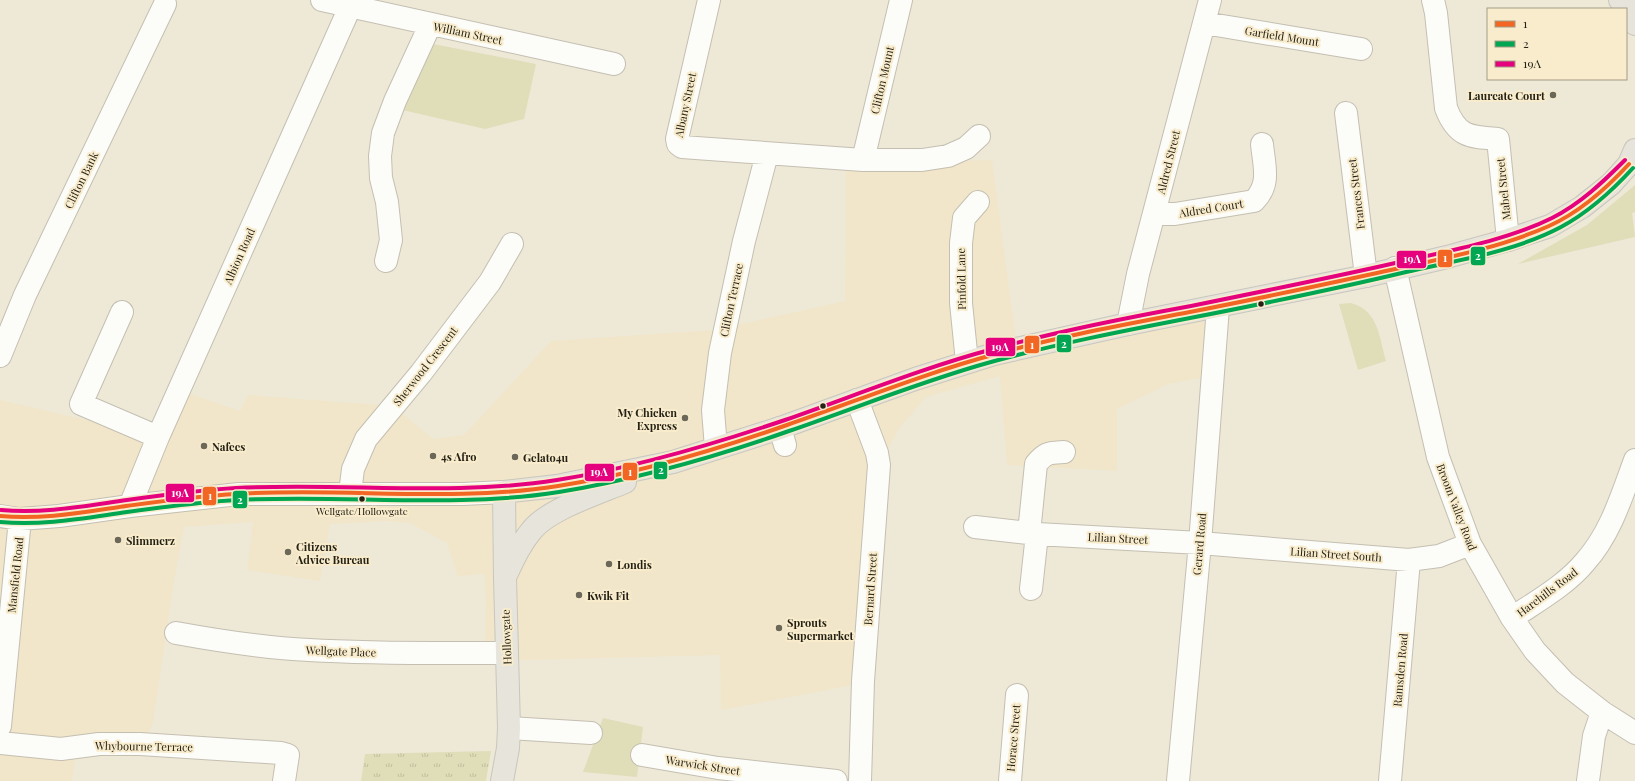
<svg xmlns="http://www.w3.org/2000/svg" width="1635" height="781" viewBox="0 0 1635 781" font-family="'Playfair Display',serif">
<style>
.built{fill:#f1e6c9}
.green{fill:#dfdeb9}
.park{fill:url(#park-tufts)}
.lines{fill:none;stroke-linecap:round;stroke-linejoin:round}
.minor-casing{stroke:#c4bfb1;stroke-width:24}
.major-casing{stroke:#c9c6bd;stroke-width:24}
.minor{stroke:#fcfcf9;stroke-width:22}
.major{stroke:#e6e4db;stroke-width:22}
.bus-1-casing{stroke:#f8eccd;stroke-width:7}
.bus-2-casing{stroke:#f8eccd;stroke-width:7}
.bus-3-casing{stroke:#f8eccd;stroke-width:7}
.bus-1{stroke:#f26522;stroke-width:4}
.bus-2{stroke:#00a651;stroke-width:4}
.bus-3{stroke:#e5007d;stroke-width:4}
.poi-dot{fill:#6b6759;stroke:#f8eccd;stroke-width:1.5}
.bus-dot{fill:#252115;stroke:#f8eccd;stroke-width:1.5}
.labels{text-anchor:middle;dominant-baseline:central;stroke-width:4;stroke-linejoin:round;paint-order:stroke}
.bus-label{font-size:10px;fill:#252115;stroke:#f8eccd}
.street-label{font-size:11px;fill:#252115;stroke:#f8eccd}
.poi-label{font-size:11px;font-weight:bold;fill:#252115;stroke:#f8eccd;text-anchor:start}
.line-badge{stroke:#f8eccd;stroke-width:1.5}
.badge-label{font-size:11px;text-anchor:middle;font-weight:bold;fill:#fff}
</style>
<defs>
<pattern id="park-tufts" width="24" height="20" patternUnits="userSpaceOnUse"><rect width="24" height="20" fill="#dfdeb9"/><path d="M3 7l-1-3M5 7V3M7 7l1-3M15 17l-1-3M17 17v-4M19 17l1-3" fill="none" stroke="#bfbe9e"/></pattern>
</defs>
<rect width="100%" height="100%" fill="#eee8d7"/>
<!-- built -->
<path class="built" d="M992 160 1018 356 1223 313 1221 374 1168 384 1117 409V471L1007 465 1000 376 926 397 900 427 879 465 864 683 721 710 720 655 485 661 486 600 484 574 458 576 447 543 410 523 388 521 330 524 320 581 247 570 253 522 184 527 173 587 153 723 144 740 78 738 72 781H0V400L158 437 179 390 240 411 248 395 393 406 433 439 464 435 551 341 715 330 845 301 846 165Z"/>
<!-- green -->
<path class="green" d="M428 43 536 64 524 119 485 129 398 109Z
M1635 185V212L1632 213 1635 237 1518 264 1587 225Z
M1351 303C1379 311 1379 337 1386 361L1358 370 1339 304Z
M603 718 643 727 637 777 583 772Z"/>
<!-- park -->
<path class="park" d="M491 751 486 781H361L365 754Z"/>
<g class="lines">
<defs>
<path id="minor" d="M322 0 614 64
M709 0 677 139 678 144 682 147 863 160H922L948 156 966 148 979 136
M1433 0 1436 13 1446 108C1457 137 1470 137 1498 139L1508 240
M1204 23 1361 49
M1346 113 1366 276
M863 160 901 0
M1155 214H1175L1254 201C1271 184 1264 166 1262 144
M386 261 391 240 387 202 381 178 380 156 383 133 395 101 430 25
M1395 268 1438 457 1470 544 1512 618 1535 651 1565 683 1602 712 1635 733
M122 312 81 404 158 437
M1128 324 1138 274 1210 0
M0 356 25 295 165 4
M967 362 961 303V243L964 218 978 202
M857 400 877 453 879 465 863 681 860 781
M780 428 785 445
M716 448 713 410 720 353 744 241 767 154
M350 493 353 469 366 439 421 373 490 282 512 244
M130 506 158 437 350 7
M0 516 20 519 59 516 130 506 239 494H463L504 492
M975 527 1037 534 1200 543 1409 560 1439 556 1470 544
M1029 533 1036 464C1046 452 1049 453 1064 452
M1031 589 1037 534
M1512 618C1537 601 1566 585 1585 562 1611 533 1622 495 1635 460
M176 633C220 641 264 648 309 650 375 654 441 653 507 653
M0 726 20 519
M509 728 591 733
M0 743 61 749 99 744H140L281 753 288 755 284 781
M642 755 718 768 836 781
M1010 781 1017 695
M1178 781 1200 543 1218 307
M1390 781 1409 560
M1588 781 1594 736 1602 712"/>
<path id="major" d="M1620 0 1630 10 1635 24
M507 573C514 558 521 543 532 530 549 509 599 493 625 482
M502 781 508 748 509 728 505 578 504 492 557 486 673 462 780 428 915 379 994 354 1128 324 1366 276 1447 257 1508 240 1550 226 1582 207 1611 184 1629 164 1635 150"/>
</defs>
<!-- minor casing -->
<use href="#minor" class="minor-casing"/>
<!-- major casing -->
<use href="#major" class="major-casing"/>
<!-- minor -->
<use href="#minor" class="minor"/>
<!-- major -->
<use href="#major" class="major"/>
<defs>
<path id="bus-1" d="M0 516C43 520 84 512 126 506 163 501 199 496 236 494 343 487 451 503 558 486 636 474 713 451 787 425 857 401 925 373 996 354 1061 336 1128 324 1195 311 1256 299 1317 286 1377 273 1434 260 1495 250 1549 226 1580 212 1606 189 1629 164"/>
<path id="bus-2" d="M0 522C43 526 84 518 127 512 163 507 200 502 237 500 344 494 452 509 559 492 638 479 715 457 789 431 856 408 922 381 991 362 1056 344 1123 331 1190 318 1262 304 1335 289 1406 272 1458 260 1514 252 1561 227 1589 212 1612 191 1633 168"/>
<path id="bus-3" d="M1 510C43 514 84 506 127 500 163 495 199 490 236 488 343 482 450 497 557 480 634 468 711 445 785 420 854 396 922 368 993 349 1059 331 1125 318 1191 306 1255 293 1319 280 1382 266 1436 253 1502 243 1552 218 1580 204 1603 182 1625 160"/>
</defs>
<!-- bus-1 casing -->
<use href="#bus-1" class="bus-1-casing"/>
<!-- bus-2 casing -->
<use href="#bus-2" class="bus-2-casing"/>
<!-- bus-3 casing -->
<use href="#bus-3" class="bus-3-casing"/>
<!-- bus-1 -->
<use href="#bus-1" class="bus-1"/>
<!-- bus-2 -->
<use href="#bus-2" class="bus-2"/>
<!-- bus-3 -->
<use href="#bus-3" class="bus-3"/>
</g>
<!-- markers -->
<g class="poi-dot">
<circle cx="1553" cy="95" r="4"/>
<circle cx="685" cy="418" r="4"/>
<circle cx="204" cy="446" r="4"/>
<circle cx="433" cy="456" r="4"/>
<circle cx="515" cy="457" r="4"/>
<circle cx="118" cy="540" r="4"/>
<circle cx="288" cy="552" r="4"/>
<circle cx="609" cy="564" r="4"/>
<circle cx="579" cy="595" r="4"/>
<circle cx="779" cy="628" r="4"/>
</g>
<g class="bus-dot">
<circle cx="1261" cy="304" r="3.5"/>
<circle cx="823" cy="406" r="3.5"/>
<circle cx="362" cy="499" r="3.5"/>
</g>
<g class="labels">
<!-- bus labels -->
<g class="bus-label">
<text x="362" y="511">Wellgate/Hollowgate</text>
</g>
<!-- street labels -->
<g class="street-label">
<text transform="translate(468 33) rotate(12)">William Street</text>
<text transform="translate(1282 36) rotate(9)">Garfield Mount</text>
<text transform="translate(882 80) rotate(-77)">Clifton Mount</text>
<text transform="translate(685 105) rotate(-78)">Albany Street</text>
<text transform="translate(1168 162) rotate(-76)">Aldred Street</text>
<text transform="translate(81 180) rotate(-64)">Clifton Bank</text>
<text transform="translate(1503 189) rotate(-96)">Mabel Street</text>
<text transform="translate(1356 194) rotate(-97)">Frances Street</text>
<text transform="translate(1211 208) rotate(-9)">Aldred Court</text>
<text transform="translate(239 256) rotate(-66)">Albion Road</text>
<text transform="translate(961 279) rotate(-91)">Pinfold Lane</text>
<text transform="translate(731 300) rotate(-78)">Clifton Terrace</text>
<text transform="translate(425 366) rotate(-52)">Sherwood Crescent</text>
<text transform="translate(1457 507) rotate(69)">Broom Valley Road</text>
<text transform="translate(1118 538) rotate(3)">Lilian Street</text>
<text transform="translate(1199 544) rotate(-85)">Gerard Road</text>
<text transform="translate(1336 554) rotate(4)">Lilian Street South</text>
<text transform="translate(15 575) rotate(-84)">Mansfield Road</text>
<text transform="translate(870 589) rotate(-86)">Bernard Street</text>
<text transform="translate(1547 592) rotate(-37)">Harehills Road</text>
<text transform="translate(506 637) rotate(-92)">Hollowgate</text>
<text transform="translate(341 651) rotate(2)">Wellgate Place</text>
<text transform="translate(1400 670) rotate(-85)">Ramsden Road</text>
<text transform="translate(1013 738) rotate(-85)">Horace Street</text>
<text transform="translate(144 746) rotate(1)">Whybourne Terrace</text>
<text transform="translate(703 765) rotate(9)">Warwick Street</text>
</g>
<!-- poi labels -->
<g class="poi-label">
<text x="1545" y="95" text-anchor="end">Laureate Court</text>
<text x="677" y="412" text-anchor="end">My Chicken<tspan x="677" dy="13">Express</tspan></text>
<text x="212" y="446">Nafees</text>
<text x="441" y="456">4s Afro</text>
<text x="523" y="457">Gelato4u</text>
<text x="126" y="540">Slimmerz</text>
<text x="296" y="546">Citizens<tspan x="296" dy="13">Advice Bureau</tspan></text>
<text x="617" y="564">Londis</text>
<text x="587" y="595">Kwik Fit</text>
<text x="787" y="622">Sprouts<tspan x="787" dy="13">Supermarket</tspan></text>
</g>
</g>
<g class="line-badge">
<rect x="1470" y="246" width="16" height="20" rx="4" fill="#00a651"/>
<rect x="1437" y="249" width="16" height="19" rx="4" fill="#f26522"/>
<rect x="1396" y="250" width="31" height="19" rx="4" fill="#e5007d"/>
<rect x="1056" y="334" width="16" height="19" rx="4" fill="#00a651"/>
<rect x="1024" y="335" width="16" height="19" rx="4" fill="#f26522"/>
<rect x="985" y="337" width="31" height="20" rx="4" fill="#e5007d"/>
<rect x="653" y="461" width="15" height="19" rx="4" fill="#00a651"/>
<rect x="622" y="462" width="16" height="19" rx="4" fill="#f26522"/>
<rect x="584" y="463" width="31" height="19" rx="4" fill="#e5007d"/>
<rect x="165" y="483" width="30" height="20" rx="4" fill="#e5007d"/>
<rect x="202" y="486" width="15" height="20" rx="4" fill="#f26522"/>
<rect x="232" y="490" width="16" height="19" rx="4" fill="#00a651"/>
</g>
<g class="badge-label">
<text x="1478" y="260">2</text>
<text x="1445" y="262">1</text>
<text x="1412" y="263">19A</text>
<text x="1064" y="348">2</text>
<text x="1032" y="349">1</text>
<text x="1000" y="351">19A</text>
<text x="661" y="474">2</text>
<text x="630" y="476">1</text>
<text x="599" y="476">19A</text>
<text x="180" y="497">19A</text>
<text x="210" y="500">1</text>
<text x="240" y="504">2</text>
</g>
<!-- legend -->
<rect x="1487" y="8" width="140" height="72" fill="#f8eccd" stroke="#a49b83"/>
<rect x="1495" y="21" width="20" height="6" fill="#f26522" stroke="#a49b83"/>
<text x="1523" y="28" font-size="12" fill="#252115">1</text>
<rect x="1495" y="41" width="20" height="6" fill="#00a651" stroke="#a49b83"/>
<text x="1523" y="48" font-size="12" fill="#252115">2</text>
<rect x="1495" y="61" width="20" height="6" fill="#e5007d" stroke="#a49b83"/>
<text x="1523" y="68" font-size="12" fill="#252115">19A</text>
</svg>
